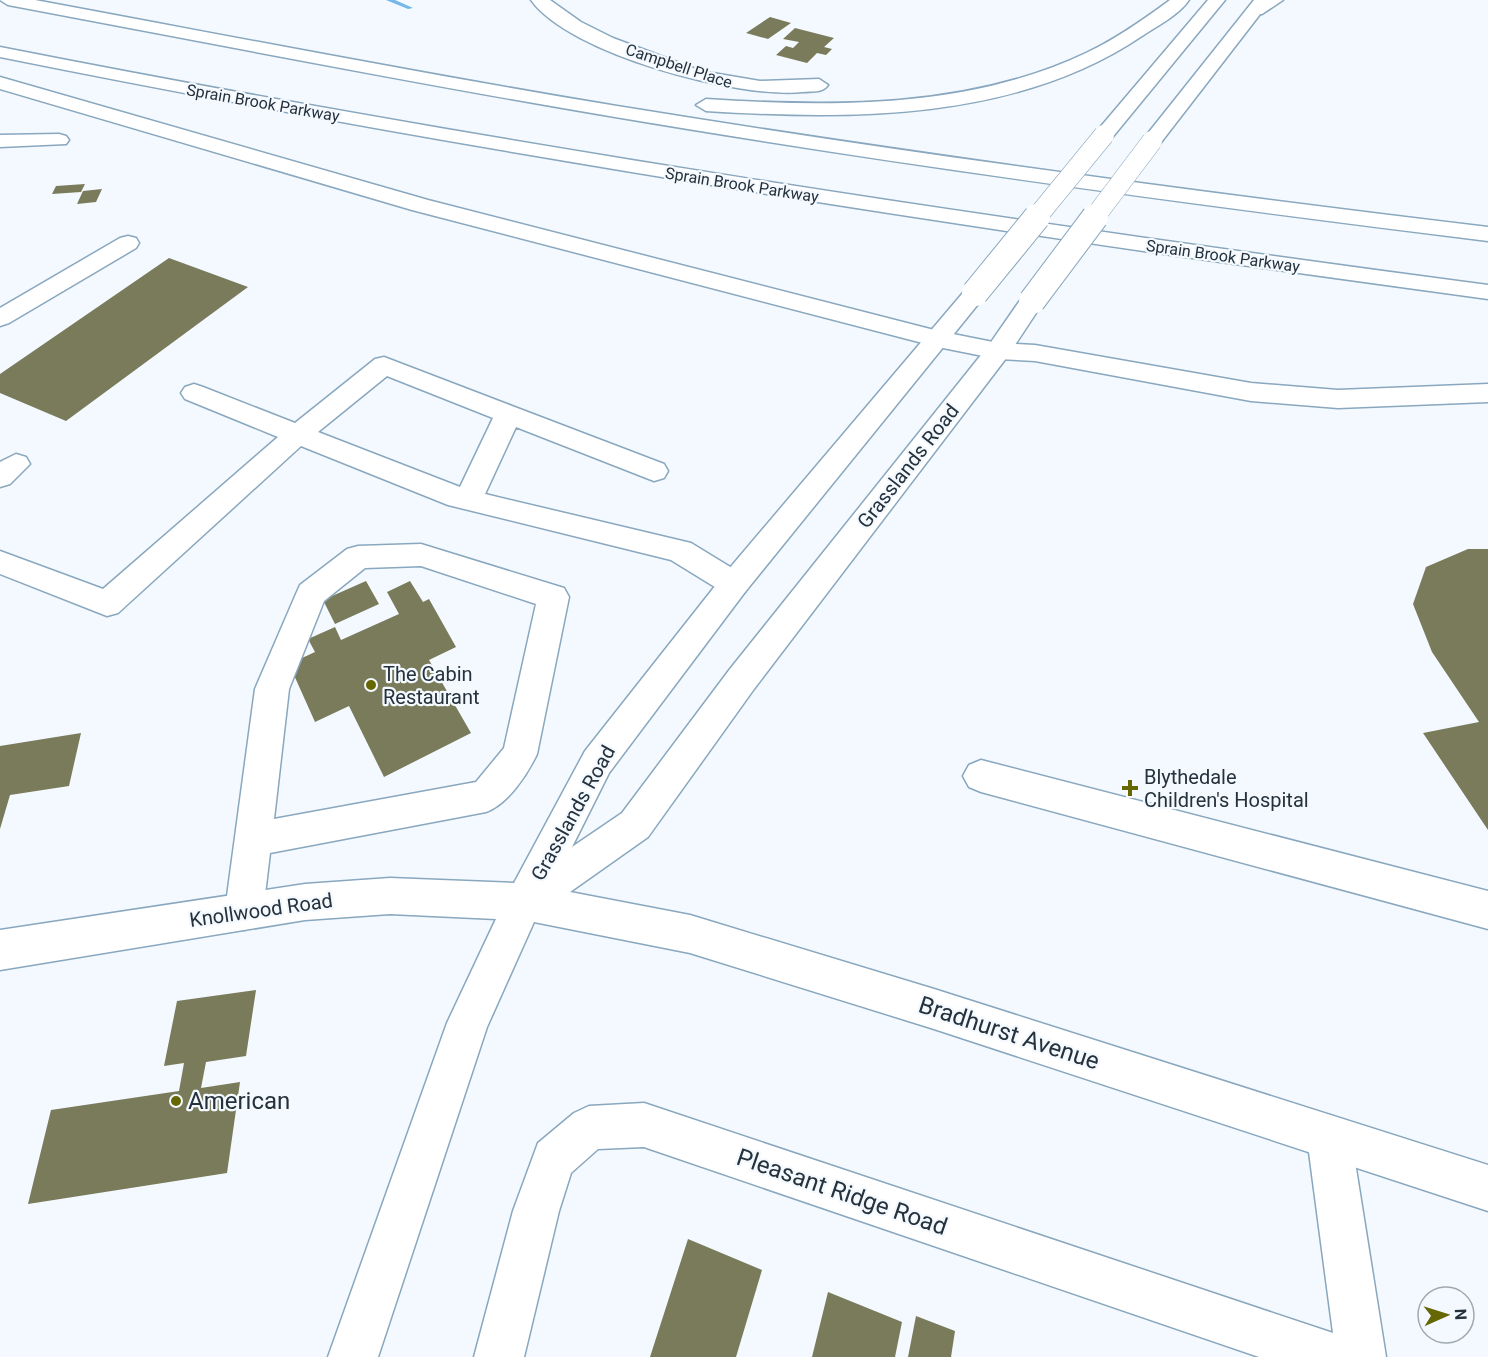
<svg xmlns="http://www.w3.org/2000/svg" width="1488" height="1357" viewBox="0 0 1488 1357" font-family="Roboto,sans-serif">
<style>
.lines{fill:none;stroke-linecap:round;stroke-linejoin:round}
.stream{fill:#74b7e8;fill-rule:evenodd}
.building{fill:#797b5b}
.minor-casing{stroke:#89a7be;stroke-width:3}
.major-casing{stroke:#89a7be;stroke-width:3}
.highway-casing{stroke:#89a7be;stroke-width:3}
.minor{fill:#fff;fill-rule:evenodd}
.major{fill:#fff;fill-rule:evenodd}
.highway{fill:#fff;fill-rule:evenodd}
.major-bridge-far1-casing{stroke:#89a7be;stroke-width:21;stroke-linecap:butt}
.major-bridge-casing{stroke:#89a7be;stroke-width:28;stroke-linecap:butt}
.major-bridge-far1{stroke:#fff;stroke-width:20}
.major-bridge{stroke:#fff;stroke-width:26}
.poi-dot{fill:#656702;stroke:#f3f9fe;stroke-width:2}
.labels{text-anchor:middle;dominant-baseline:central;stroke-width:4.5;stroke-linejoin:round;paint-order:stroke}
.far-street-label{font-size:16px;fill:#25313b;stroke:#f3f9fe}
.street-label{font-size:20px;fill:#25313b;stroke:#f3f9fe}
.poi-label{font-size:20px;fill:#25313b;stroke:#f3f9fe;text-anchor:start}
.near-street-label{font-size:24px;fill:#25313b;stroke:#f3f9fe}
.near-poi-label{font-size:24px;fill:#25313b;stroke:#f3f9fe;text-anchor:start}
</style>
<rect width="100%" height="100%" fill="#f3f9fe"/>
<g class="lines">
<!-- stream -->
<path class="stream" d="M386 0H395L413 8 408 9Z"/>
</g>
<!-- building -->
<path class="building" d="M770 17 791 23 768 39 746 33Z
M795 28 834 38 824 47 832 49 826 55 817 53 807 63 776 55 786 46 793 48 799 42 783 39Z
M85 184 81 192 52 194 56 186Z
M102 189 96 202 77 204 83 191Z
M169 258 248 287 66 421 0 393V374Z
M1468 549H1488V830L1423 733 1479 722 1432 652 1413 604 1426 567Z
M366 581 379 604 335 624 323 600Z
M410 581 423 602 429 599 456 647 429 660 471 733 384 777 349 706 315 722 289 664 315 652 308 639 335 627 341 640 399 614 387 592Z
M81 733 69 786 10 795 0 829V746Z
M256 990 246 1056 206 1062 201 1088 240 1082 227 1173 28 1204 51 1110 179 1091 184 1063 164 1066 177 1001Z
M688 1239 762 1270 736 1357H650Z
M828 1292 902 1322 895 1357H812Z
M916 1316 955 1331 951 1357H908Z"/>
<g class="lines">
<defs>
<path id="minor" d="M531 0H550L581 22 613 38 701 71 760 81 819 79 828 85C823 93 812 91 803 92 739 99 569 54 531 0Z
M59 134 66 136 69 140 66 144 0 147V135Z
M128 236 136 238 139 243 136 248 9 323 0 326V308L120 238Z
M384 357 664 464 668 471 664 478 654 481 516 427 485 494 691 543 745 576 749 584 745 592 734 596 723 592 671 560 448 505 301 446 118 613 107 616 0 574V551L103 589 278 437 185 399 181 393 185 387 194 384 203 387 295 423 375 359ZM387 376 493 418 460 487 318 432Z
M16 454 26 457 30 464 10 484 0 487V462Z
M421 544 564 588 569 597 537 754C527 775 508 804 486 812L270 853 263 911 258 924 244 930 230 924 225 911 255 689 296 594 300 585 347 549 358 546ZM421 566 536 604 504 748 476 782 274 819 289 689 324 601 365 568Z
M981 760 1488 891V929L981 792 969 787 963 776 969 765Z
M644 1103 1333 1333 1307 1137 1313 1121 1329 1115 1345 1121 1351 1137 1386 1357H1259L644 1147 598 1149 571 1173 559 1211 524 1357H474L513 1211 538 1143 574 1113 589 1106Z"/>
<path id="major" d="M1208 0H1225L1111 139H1097L1094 135 1097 131Z
M1254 0H1271L1159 145H1145L1142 141 1145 137Z
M975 286 983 288 987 293 983 298 745 592 609 773 572 847 622 813 730 669 989 345 1023 296 1032 294 1041 296 1044 301 1007 357 754 689 648 837 570 892 690 915 934 989 1488 1165V1211L934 1029 690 953 534 922 487 1027 378 1357H328L447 1023 496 919 390 914 305 920 0 970V930L305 884 390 878 514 883 585 751 723 576 967 288Z"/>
<path id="highway" d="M0 0H35C229 36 422 74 617 106 906 153 1197 192 1488 227V241C1196 205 905 166 615 117 412 83 210 43 8 5Z
M1170 0H1189C1179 15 1157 26 1142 36 1016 121 852 120 706 111L696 105 706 99C833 107 968 109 1086 53 1116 39 1143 20 1170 0Z
M1262 0H1283L1262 14H1250L1247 10Z
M0 47C493 144 990 219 1488 285V299C989 232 493 156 0 57Z
M0 77 428 200 938 331 998 343 1035 345 1251 383 1338 390 1488 384V402L1338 408 1251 401 1035 361 998 359 938 347 412 210 0 89Z"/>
</defs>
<!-- minor casing -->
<use href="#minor" class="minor-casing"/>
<!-- major casing -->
<use href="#major" class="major-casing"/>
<!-- highway casing -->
<use href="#highway" class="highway-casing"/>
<!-- minor -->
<use href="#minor" class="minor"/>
<!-- major -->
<use href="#major" class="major"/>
<!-- highway -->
<use href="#highway" class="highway"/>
<defs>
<path id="major-bridge-far1" d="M1036 218 1104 135
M1094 218 1152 141"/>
<path id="major-bridge" d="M975 293 1037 217
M1032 301 1095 217"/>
</defs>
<!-- major-bridge-far1 casing -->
<use href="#major-bridge-far1" class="major-bridge-far1-casing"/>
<!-- major-bridge casing -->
<use href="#major-bridge" class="major-bridge-casing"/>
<!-- major-bridge-far1 -->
<use href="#major-bridge-far1" class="major-bridge-far1"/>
<!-- major-bridge -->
<use href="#major-bridge" class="major-bridge"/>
</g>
<!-- markers -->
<g class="poi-dot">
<circle cx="371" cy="685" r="6"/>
<path d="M1127 779h6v6h6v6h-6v6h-6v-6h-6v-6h6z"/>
<circle cx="176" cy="1101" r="6"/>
</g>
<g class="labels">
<!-- far-street labels -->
<g class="far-street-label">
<text transform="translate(679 66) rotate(18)">Campbell Place</text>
<text transform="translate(263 103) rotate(10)">Sprain Brook Parkway</text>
<text transform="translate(742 185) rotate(9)">Sprain Brook Parkway</text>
<text transform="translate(1223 256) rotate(8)">Sprain Brook Parkway</text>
</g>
<!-- street labels -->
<g class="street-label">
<text transform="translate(908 466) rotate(-52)">Grasslands Road</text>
<text transform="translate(573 813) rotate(-61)">Grasslands Road</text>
<text transform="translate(261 910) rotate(-8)">Knollwood Road</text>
</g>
<!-- poi labels -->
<g class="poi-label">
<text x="383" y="674">The Cabin<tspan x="383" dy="23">Restaurant</tspan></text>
<text x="1144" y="777">Blythedale<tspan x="1144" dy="23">Children's Hospital</tspan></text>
</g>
<!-- near-street labels -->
<g class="near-street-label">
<text transform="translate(1009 1033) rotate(18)">Bradhurst Avenue</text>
<text transform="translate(842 1192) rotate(19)">Pleasant Ridge Road</text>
</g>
<!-- near-poi labels -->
<g class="near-poi-label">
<text x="188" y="1101">American</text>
</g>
</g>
<!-- north arrow -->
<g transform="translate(1446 1315) rotate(87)"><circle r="28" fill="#f3f9fe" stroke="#a1a9b0" stroke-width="1.5"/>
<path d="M0-4.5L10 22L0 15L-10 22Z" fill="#656702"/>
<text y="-9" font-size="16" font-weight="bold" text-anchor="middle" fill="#25313b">N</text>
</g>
</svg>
